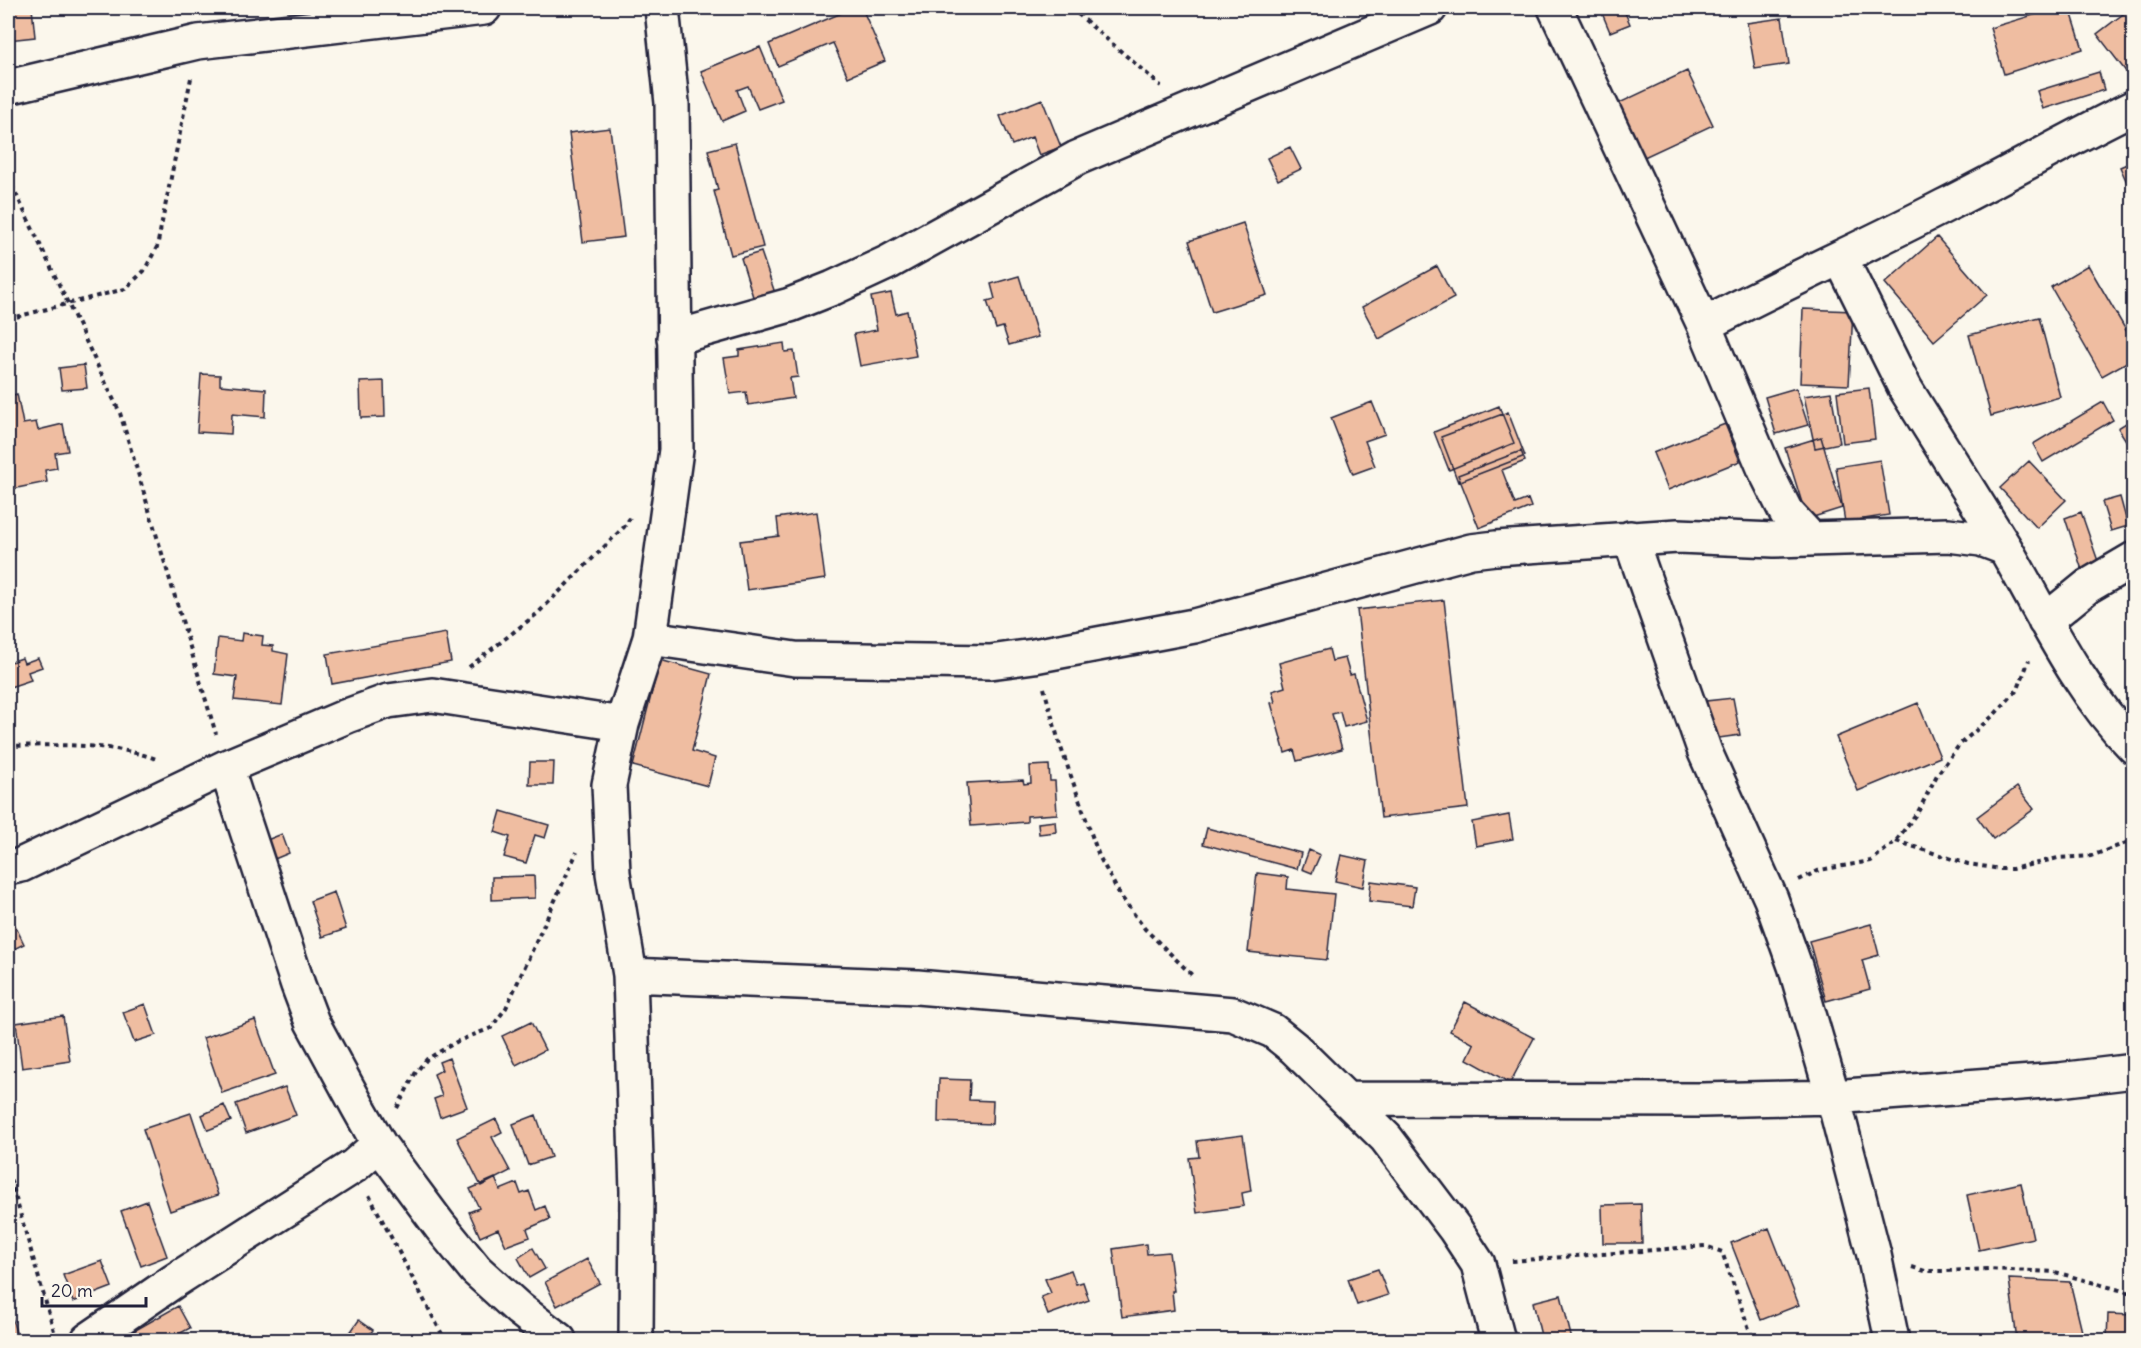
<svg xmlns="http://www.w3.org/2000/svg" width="2141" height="1348" viewBox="0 0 2141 1348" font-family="Delius,sans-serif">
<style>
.building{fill:#efbda1;stroke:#22223b;stroke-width:1.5}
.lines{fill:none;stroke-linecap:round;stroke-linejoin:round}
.minor-casing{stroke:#22223b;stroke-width:38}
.path{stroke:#22223b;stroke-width:4;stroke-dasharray:4.5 4.5;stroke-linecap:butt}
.minor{stroke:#fbf7ec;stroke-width:33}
</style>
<rect width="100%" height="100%" fill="#fbf7ec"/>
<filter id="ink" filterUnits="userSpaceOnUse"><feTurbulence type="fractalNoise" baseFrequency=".0167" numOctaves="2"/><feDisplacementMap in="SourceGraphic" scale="12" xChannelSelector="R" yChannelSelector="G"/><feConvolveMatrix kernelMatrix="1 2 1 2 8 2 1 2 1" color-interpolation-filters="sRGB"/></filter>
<g filter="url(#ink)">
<!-- building -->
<path class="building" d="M32 8 35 37 8 40V11Z
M853 8H862L885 61 848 77 833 43 778 66 769 44Z
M1617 8H1623L1630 24 1610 32 1602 13Z
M2057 8H2070L2083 49 2004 74 1990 28Z
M2131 8H2134V82L2097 34Z
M1782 18 1789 64 1755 69 1747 23Z
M760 47 782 100 758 109 748 86 737 90 745 111 722 121 701 71Z
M1687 71 1713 125 1640 159 1615 105Z
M2099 72 2104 90 2043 109 2037 91Z
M1042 99 1061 147 1039 155 1032 137 1012 145 1000 116Z
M610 128 624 237 583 242 569 133Z
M735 143 763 247 731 255 714 191 718 190 708 150Z
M1290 147 1301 169 1278 180 1267 158Z
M2134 161V196H2133L2120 167Z
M1243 223 1267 295 1212 312 1189 241Z
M1937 237 1987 295 1934 341 1885 283Z
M761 252 775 293 754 300 741 258Z
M2088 265 2134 344V358L2102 376 2051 287Z
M1437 266 1454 298 1379 339 1362 307Z
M1019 276 1038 337 1009 345 1003 327 996 329 987 301 995 299 991 284Z
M891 293 896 314 907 311 916 356 860 366 854 334 877 330 871 297Z
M1803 309 1853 311 1849 385 1800 383Z
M2039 317 2060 397 1991 416 1969 335Z
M784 343 785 352 794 351 798 377 790 378 793 398 748 405 746 392 730 394 724 358 739 356V350Z
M84 365 87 388 62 390 59 368Z
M201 374 220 375V385L266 389 265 417 232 414 231 434 197 432Z
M384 381 385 417 361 418 360 382Z
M1796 388 1808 425 1776 434 1765 397Z
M1869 388 1875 439 1843 443 1837 392Z
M1831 392 1840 443 1815 448 1804 396Z
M17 394 23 424 36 422 38 430 63 424 68 451 55 453 57 468 45 470 47 482 12 489 9 475H8V396Z
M1372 402 1385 434 1365 441 1375 466 1353 474 1331 418Z
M2103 402 2113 420 2043 462 2033 444Z
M1499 406 1514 443 1449 470 1434 432Z
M1508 412 1525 456 1458 482 1441 437Z
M2134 418V453L2118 428Z
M1725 424 1740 461 1668 490 1653 453Z
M1821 437 1842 508 1807 519 1785 448Z
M1521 451 1525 461 1502 470 1515 504 1528 499 1531 507 1479 528 1458 475Z
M1880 460 1889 515 1845 522 1836 467Z
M2029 461 2066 500 2037 528 2000 488Z
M2120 497 2128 526 2111 531 2102 502Z
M816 512 825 579 747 590 740 541 779 536 777 518Z
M2081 512 2099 564 2082 570 2065 518Z
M1444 600 1468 808 1381 818 1357 610Z
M242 633 263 636 262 645 273 646V651L288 654 282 705 234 700 237 677 214 674 218 638 241 641Z
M446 633 451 662 332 684 327 654Z
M1329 649 1332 661 1345 658 1350 675 1354 674 1367 721 1344 727 1340 712 1332 714 1342 749 1297 761 1294 750 1285 753 1271 703 1275 702 1272 691 1285 687 1279 663Z
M22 658 24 663 38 658 42 667 28 672 31 680 10 687 8 681V663Z
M660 660 711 674 692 751 715 758 708 786 633 766Z
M1733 698 1740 735 1712 739 1706 701Z
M1918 703 1940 757 1858 791 1836 737Z
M530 762H554L553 785H529Z
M1049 765 1050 781H1055L1057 814 1027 816V822L971 826 967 783 1023 780 1024 784 1031 783 1030 766Z
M2017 787 2034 809 1993 839 1977 817Z
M501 811 549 825 545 838 535 835 526 863 504 857 510 837 495 832Z
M1509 815 1513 839 1476 846 1472 822Z
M1055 821 1056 832 1039 834 1038 823Z
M1207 828 1301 853 1297 869 1203 844Z
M282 834 289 853 265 863 257 844Z
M1309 850 1320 855 1312 873 1302 869Z
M1341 855 1368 861 1363 887 1335 881Z
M1257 873 1288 877 1287 889 1334 894 1327 960 1248 952Z
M534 876 535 898 492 900V877Z
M1371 881 1415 887 1412 906 1369 901Z
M334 892 346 929 322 937 310 901Z
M13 921 24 944 8 952V923Z
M1871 924 1879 955 1862 960 1870 989 1826 1001 1809 941Z
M1465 1002 1534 1038 1510 1083 1467 1059 1474 1044 1450 1031Z
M145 1004 156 1035 134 1042 123 1012Z
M63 1016 70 1061 22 1068 16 1023Z
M255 1020 275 1075 222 1093 203 1038Z
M531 1022 545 1050 516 1065 502 1036Z
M449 1058 467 1107 440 1117 434 1099 442 1096 434 1074 442 1070 439 1062Z
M939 1079 970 1080 969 1100 993 1101 992 1124 938 1122Z
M285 1087 296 1115 246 1133 236 1104Z
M224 1105 231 1121 208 1130 202 1115Z
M191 1113 218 1195 170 1211 143 1129Z
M536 1115 551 1157 528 1165 513 1124Z
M496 1119 502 1132 492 1137 510 1171 481 1186 457 1138Z
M1243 1135 1251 1191 1242 1193 1244 1206 1197 1213 1189 1158 1199 1157 1197 1141Z
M495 1178 500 1190 517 1183 521 1194 529 1191 536 1210 545 1206 550 1219 527 1229 530 1237 506 1246 498 1229 480 1237 469 1212 479 1208 470 1189Z
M2021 1183 2033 1238 1979 1250 1967 1195Z
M147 1201 167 1256 141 1266 121 1211Z
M1641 1204 1642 1243H1603L1602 1205Z
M1769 1228 1799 1305 1761 1320 1731 1243Z
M1146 1244 1147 1254 1169 1252 1174 1291H1172L1174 1310 1122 1317 1113 1249Z
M533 1248 545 1269 529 1278 518 1258Z
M587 1259 600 1283 557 1306 545 1282Z
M102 1261 112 1287 73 1302 63 1275Z
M1378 1269 1388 1295 1357 1305 1348 1279Z
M1071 1270 1076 1284 1083 1282 1089 1300 1048 1315 1041 1297 1051 1293 1045 1279Z
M2009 1279 2070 1282 2084 1340H2017Z
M1561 1295 1572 1340H1542L1533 1302Z
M8 1303 18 1340H8Z
M178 1306 190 1328 168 1340H118Z
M2108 1314 2133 1315 2132 1340H2107Z
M359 1320 373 1330 366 1340H357L349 1334Z"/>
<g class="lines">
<defs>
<path id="minor" d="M1555 8 1704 325 1765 470 1786 512 1811 539
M8 87 198 42 484 8
M1841 259 1905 388 2005 548
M1704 325C1783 283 1865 247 1944 206 2008 174 2070 138 2134 107
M674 338 790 305 833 288 889 262 1077 158 1430 8
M1630 538 1705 752 1771 899 1795 966 1833 1097 1874 1255 1892 1340
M2045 621 2088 586 2134 559
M650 638 795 659 990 662 1034 656 1194 626 1471 551 1496 548 1678 536 1774 540 1948 535 1981 539 2005 548C2044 616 2078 690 2134 747
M226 767 298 985 312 1022 358 1107 379 1144 440 1226 476 1270 519 1309 559 1340
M8 868 21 865 226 767 347 716 388 701 432 695 622 724
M630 975 917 987 1233 1014 1273 1031 1294 1048 1386 1138 1455 1229 1478 1264 1498 1340
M1348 1099 1703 1100 1833 1097 2059 1080 2134 1071
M88 1340 174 1281 354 1166 379 1144
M636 1340 637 1191 630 975 613 873 609 785 622 724 650 638 676 450 672 103 662 8"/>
</defs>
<!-- minor casing -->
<use href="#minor" class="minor-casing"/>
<!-- path -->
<path class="path" d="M1071 8 1161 86
M8 177 120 413 216 734
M8 319 125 289 144 271 157 247 191 78
M469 667 538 613 624 527 630 518
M1044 688 1059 742 1099 856 1120 895 1145 929 1193 976
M8 746C59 745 110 742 159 760
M1896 841 1968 864 2001 869H2012L2058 858 2091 856 2134 840
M1799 880 1820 870 1871 861 1896 841 1919 810 1937 775 1960 744 1994 715 2018 689 2029 660
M397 1108 416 1072 427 1059 458 1041 491 1028 506 1008 577 852
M8 1171 54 1331
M369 1195 445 1340
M1512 1261 1705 1246 1722 1252 1753 1340
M1912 1267 1925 1271H1947L1988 1269 2055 1272 2134 1294"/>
<!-- minor -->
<use href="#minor" class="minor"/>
</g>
</g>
<!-- margin -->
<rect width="2141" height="1348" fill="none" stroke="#fbf7ec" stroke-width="30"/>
<rect x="15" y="15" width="2111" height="1318" fill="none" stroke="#22223b" stroke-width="2" filter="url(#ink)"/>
<!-- scale -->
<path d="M42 1297v9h104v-9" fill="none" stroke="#22223b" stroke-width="3"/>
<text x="51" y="1297" font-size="18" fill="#22223b" stroke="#fbf7ec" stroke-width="4.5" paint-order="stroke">20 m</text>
</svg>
